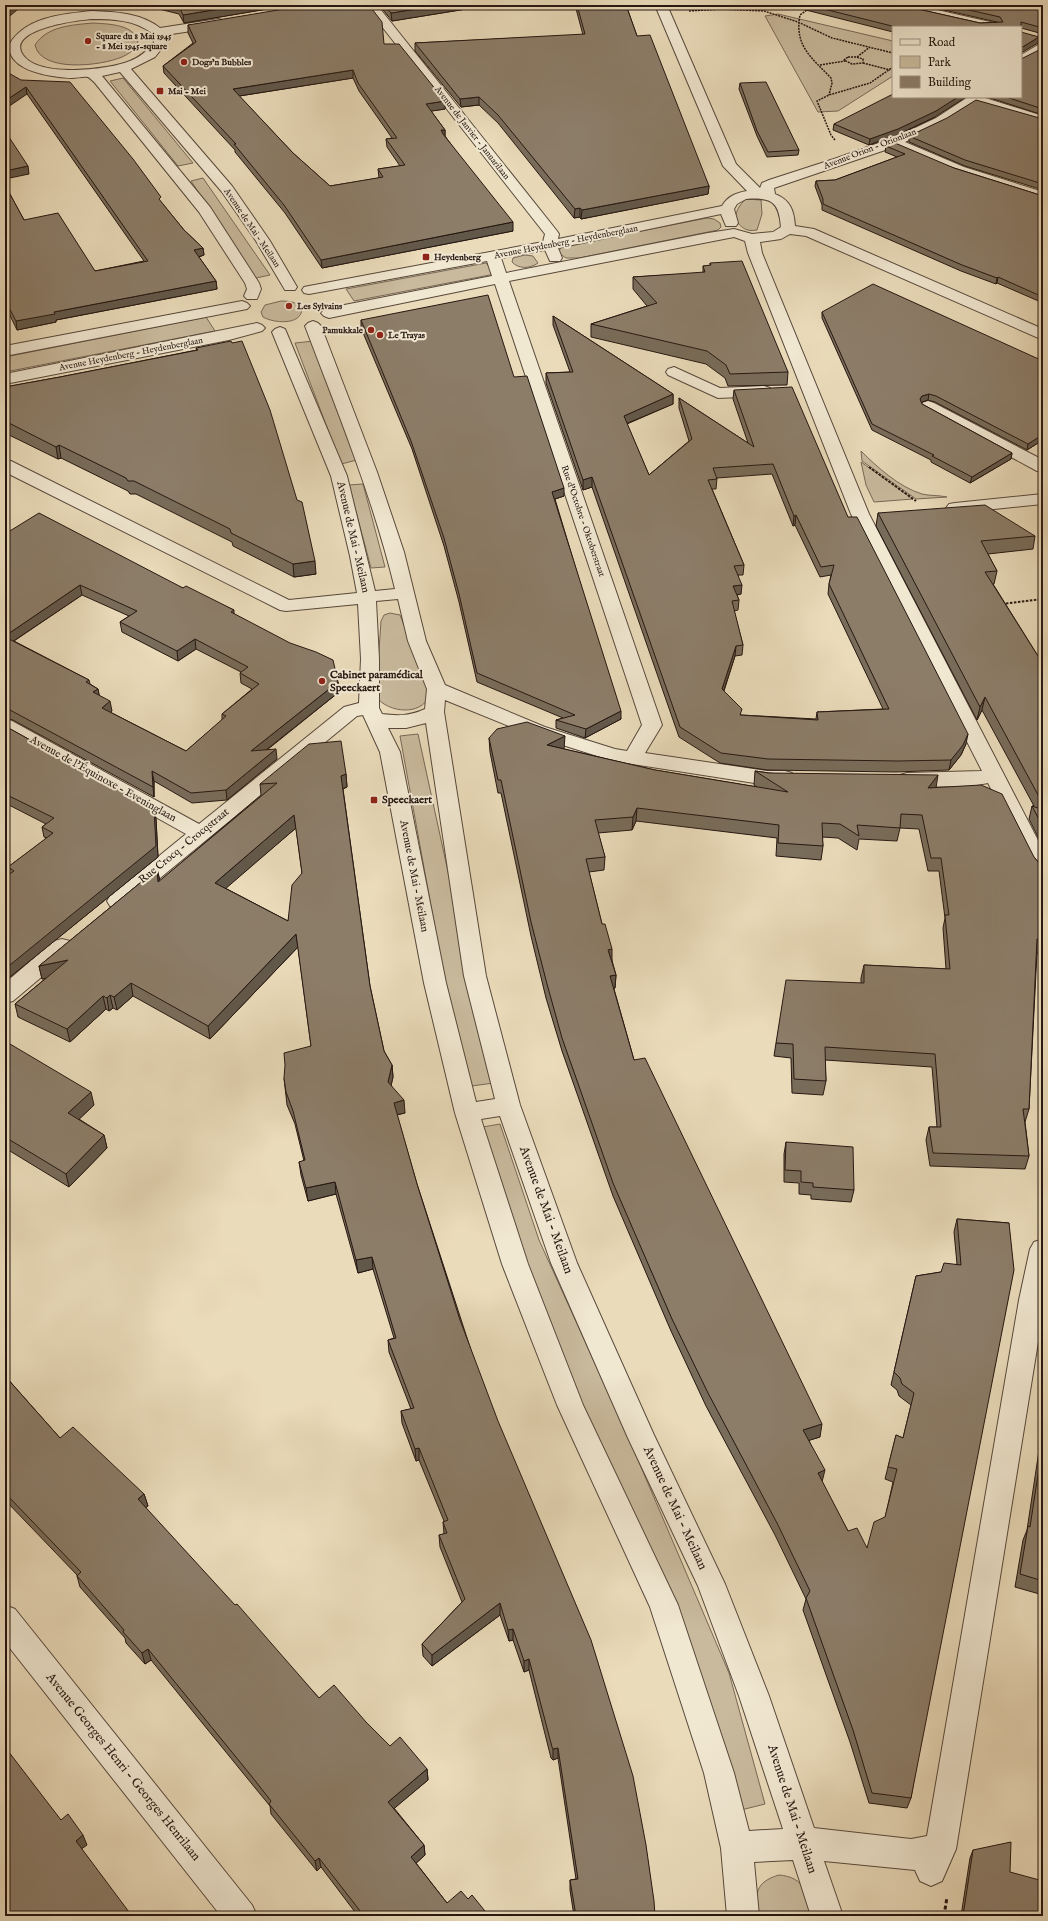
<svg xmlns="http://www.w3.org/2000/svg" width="1048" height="1921" viewBox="0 0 1048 1921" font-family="'IM FELL English',serif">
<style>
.green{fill:#c9ba9d;stroke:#786857}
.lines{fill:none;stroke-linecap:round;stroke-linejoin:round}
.minor-casing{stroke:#57483b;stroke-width:2}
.path-far2{stroke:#261711;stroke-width:1.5;stroke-dasharray:2 1;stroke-linecap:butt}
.path-far1{stroke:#261711;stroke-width:2;stroke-dasharray:2.5 1.5;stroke-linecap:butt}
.path{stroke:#261711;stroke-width:3;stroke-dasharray:4 2.5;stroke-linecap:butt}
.minor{fill:#f1e8d2;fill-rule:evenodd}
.wall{fill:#786c5a;stroke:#261711;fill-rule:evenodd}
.shaded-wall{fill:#62584a;stroke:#261711}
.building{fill:#8c7d69;stroke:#261711;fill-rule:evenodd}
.poi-dot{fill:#8f2418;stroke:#f1e8d2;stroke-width:1.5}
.labels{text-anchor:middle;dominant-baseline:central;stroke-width:4;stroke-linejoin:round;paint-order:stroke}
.far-poi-label{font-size:9px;font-weight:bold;fill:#261711;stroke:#f1e8d2;text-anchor:start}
.far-street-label{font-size:9px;fill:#261711;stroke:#f1e8d2}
.street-label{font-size:11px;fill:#261711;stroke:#f1e8d2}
.poi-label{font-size:11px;font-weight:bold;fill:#261711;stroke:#f1e8d2;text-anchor:start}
.near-street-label{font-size:13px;fill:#261711;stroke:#f1e8d2}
</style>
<rect width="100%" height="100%" fill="#eadbba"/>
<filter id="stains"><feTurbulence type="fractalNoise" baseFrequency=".005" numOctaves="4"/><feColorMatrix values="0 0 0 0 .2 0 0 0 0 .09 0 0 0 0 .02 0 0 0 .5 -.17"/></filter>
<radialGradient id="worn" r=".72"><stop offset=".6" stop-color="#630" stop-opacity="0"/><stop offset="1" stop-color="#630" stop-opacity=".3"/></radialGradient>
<!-- green -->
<path class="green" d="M778 14 893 41V76L838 111 818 112 765 16Z
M93 23C108 24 137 24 138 44 134 50 129 54 122 57 101 66 41 73 35 45 47 26 72 25 93 23Z
M123 78 193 163 178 166 110 81Z
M203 178 270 275 256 278 191 181Z
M746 199 761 200 762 214 757 230C746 232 742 228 735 220 736 211 739 205 746 199Z
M707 218 714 219 720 223 721 227 718 230 579 258H566L560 254 559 251 561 247 569 245Z
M525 255 533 256 538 263C530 269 518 269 512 262L513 258Z
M486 263 495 274 354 301 346 289Z
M281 301C290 301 297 302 302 309 301 326 273 323 263 317L261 312 265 305Z
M206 317 215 331 5 372V357Z
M314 341 357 460 341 464 295 343Z
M861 451C877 467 899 487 922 494 930 496 938 495 947 497L916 499 862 461Z
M861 462 913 499 874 502 866 485Z
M363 484 385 567 371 568 349 485Z
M390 613 400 615 430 692C426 715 393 714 379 700L377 681 381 621 384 615Z
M418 734 494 1083 464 1087 400 736Z
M500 1124 539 1240 626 1432 729 1673 765 1804 737 1811 542 1320 477 1128Z
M779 1875C805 1877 808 1895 816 1916H757C755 1894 755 1882 779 1875Z"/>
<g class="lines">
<defs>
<path id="minor" d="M365 5H377L557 231 559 234 558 239 722 206C728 196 736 193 747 191L723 166 655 5H667L736 164 760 188 762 183 769 180 837 158 898 136 936 118 968 97H982L1043 116V124L975 104 945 123 905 142 964 167 1043 192V201L954 173 894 147 774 188 775 194C790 200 794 210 795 226L814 229 1043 329V340L806 236 790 234 781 239 760 242 762 253 869 514 1043 850V877L1036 875 1032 870 988 783 972 786 907 787 900 785 897 780 900 775 907 773 982 771 851 514 748 253 745 241 734 237 509 281 662 725 645 753 767 771H785L792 773 795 778 792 783 785 785H767L613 761 531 735 445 700 444 712 486 976 520 1105 577 1263 654 1435 725 1584 769 1696 814 1828 911 1839 927 1836 1019 1300 1030 1249 1034 1242 1043 1239V1311L956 1849 942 1881 931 1886 920 1881 915 1870 824 1861 843 1916H811L793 1860 754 1862 759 1916H727L721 1848 704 1773 650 1607 557 1405 502 1264 455 1113 424 983 380 752 363 715 357 716 126 906 118 908 110 906 107 901 110 896 186 834 5 733V719L12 721 199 824 344 707 359 703 361 659 358 604 286 611 280 610 5 472V460L11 461 289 600 357 593 350 556 331 476 272 332 275 329 280 327 285 329 347 476 375 591 395 589C373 498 338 413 305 326L308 323 313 321 318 323 321 326 377 472 404 552 426 641 445 685 545 727 615 749 627 751 642 725 495 284 329 318 324 316 321 313 324 310 329 308 492 276 487 261 309 294 304 293 302 290 304 287 309 286 543 242 545 234ZM746 199C772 197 779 202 781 227L773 232 752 234 734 229 708 233 506 273 501 258 545 250 550 261H560L562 258 558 248 721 214 726 226H736L738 223 734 209 737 204ZM398 599 408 641 427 689 425 709C410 716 398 716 382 714L379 708V659L376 601ZM426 723 464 976 495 1099 476 1102 446 983 400 752 388 728H406ZM500 1116 551 1263 628 1438 698 1586 739 1696 783 1829 749 1831 734 1773 678 1605 583 1405 528 1264 481 1119Z
M893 5H915L999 24 1001 27H979L895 8Z
M92 11C116 12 141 13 160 28L218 19 222 20 224 23 222 26 218 27 165 35 166 43 155 57 131 69 232 186 270 241 297 287 295 290H285L256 241 222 192 120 72 102 76 210 207 259 283 261 289 257 299H247L244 296 247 289 245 283 199 212 95 83C93 81 90 78 88 77 84 76 77 78 72 78 53 77 8 72 9 45 25 17 62 14 92 11ZM92 19C114 19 134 20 152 33L154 43C147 51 140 57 130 61 108 70 39 78 23 55 5 29 79 20 92 19Z
M1043 42V51L1021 64V55Z
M242 301 247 303 250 306 247 309 5 356V346Z
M257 323 262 325 265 328 262 331 229 340 5 384V374Z
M674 367 720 388 764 386 770 388 772 391 770 394 764 396 718 398 668 375 666 372 668 369Z
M928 401 934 403 1043 460V472L1037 471 922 409 920 406 922 403Z
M1043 494V504L955 513 949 512 946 508 949 504 955 503Z
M62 939 70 941 73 947 70 953 13 1001 5 1003V983L54 941Z
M5 1605 15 1609 252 1905 257 1916H221L5 1642Z"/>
</defs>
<!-- minor casing -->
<use href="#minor" class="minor-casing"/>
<!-- path-far2 -->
<path class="path-far2" d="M814 5 800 15C794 46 812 58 831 78L832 83 829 95
M689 11 721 9 764 11 798 22 832 38 893 53
M848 57H856L863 59V63L852 64 844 60Z
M857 57 870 47
M863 63 890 70
M820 65 845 61
M835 140 831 135 817 101 829 95 870 83 893 67"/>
<!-- path-far1 -->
<path class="path-far1" d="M869 467 916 501
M1002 604 1043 599"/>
<!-- path -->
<path class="path" d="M944 1916 947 1897"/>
<!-- minor -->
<use href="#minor" class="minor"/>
</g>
<!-- wall -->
<path class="wall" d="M143 5H291L184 23 179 14Z
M379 5H491L392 21Z
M575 5H626L637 36 709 186 708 194 581 219 580 217 574 218 498 123 479 105 461 107 415 51V43L583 35Z
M786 5H900L980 23 997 22 922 5H1043V34L1021 28V27H893V32Z
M188 25 384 44 445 101V109L431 111 445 130V136L513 231 322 268 285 213 235 152V150L164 73 163 66 193 43 188 33ZM353 78 359 91 392 138 386 139 387 147 400 166 378 169 379 178 330 186 293 153 239 96Z
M1043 48V115L987 97H1021Z
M21 80 162 203 184 230 203 248 204 255 199 257 216 281 217 289 56 320V322L17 330 5 305V185L24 220 95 271 144 261 27 94Z
M740 83 799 150 798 155 767 157 757 136 739 89Z
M935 117 897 135 869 145 833 130 834 124Z
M1043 119V190L965 166 909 142V136Z
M886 146 954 168 1043 196V303L997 283 996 284 961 271 822 210V205L815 186 816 181 835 180 897 157 885 152Z
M710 263 788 372 787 385 728 386 725 378 706 364 591 337V324L647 306 633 289V277L703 273V266H710Z
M822 312 1043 361V446L1038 443 1027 450 935 402 928 400 922 402H921L922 404 1012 453 1011 459 970 483 931 462V460L872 430 822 318Z
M553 316 673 394V404L627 424 649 475 689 441 679 408V398L748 443 733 399 734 390 848 517 966 744 961 755 949 770 896 772 767 770 720 763 679 737 592 487 583 490 546 383V373L570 372 553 325ZM772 474 793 526 795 525 820 577 831 575 829 584 828 594 883 709 817 712 816 719 741 715 724 691 735 656 742 655 743 645 734 611 738 610 739 600 737 595 741 594 738 575H743L744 565 712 489H716L717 478Z
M361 320 514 377 564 496 555 499 621 719 585 738 556 728V720L563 718 477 682 459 602 444 546 412 449 361 328Z
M196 348 316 574 294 577 233 546 232 542 136 494H130L128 491 61 458 58 459 5 433V387L60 377 197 350Z
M878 513 1035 536 1033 549 988 554 997 571 994 584H993L1043 664V847L1029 819 1032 806H1034L982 710 977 720 876 526Z
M5 534 183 588 234 610V614L338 682 339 692 267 750 277 759 227 800 192 803 154 781V797L13 720 5 718ZM82 595 129 616 120 622 122 632 178 661 196 649 241 672 240 673 241 683 252 689 222 714V720L186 751 110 712 112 711 99 695 98 689 90 684 89 680 14 641Z
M5 726 154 809 156 819 158 857 5 981V877L10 874 8 867 47 838 44 837 42 827 46 824 5 803Z
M489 738 564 749 655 770 757 787 754 785 755 771 769 773 936 788 1034 857 1039 863 1043 864V953H1037L1029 1109 1025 1122 1029 1156 1025 1169 930 1166 926 1140 929 1127H937L932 1067 825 1060 826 1081 823 1095 792 1093 791 1058 774 1056 776 1043 861 983V978L864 965 946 969 943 928 945 918 939 871H928L919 829 900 828 897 841 859 839 857 850 838 838 822 837 823 846 821 860 776 856 777 838 636 821 632 830 598 833 605 857 604 870 589 872 602 924 616 975 615 988 614 989 634 1060 820 1437 809 1440 822 1482 848 1531 867 1548 885 1518 893 1482 885 1479 896 1435 903 1438 911 1405 899 1396 897 1390 891 1385 916 1276 941 1272 957 1264 954 1232 957 1219 1009 1223 911 1798 907 1808 869 1803 850 1742 803 1610 806 1599 775 1535 706 1406 671 1331 613 1196 562 1051 546 998 531 936 501 793H498L490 752Z
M346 774 347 787 343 789 370 986 384 1051 392 1065 393 1077 391 1085 405 1113 397 1115 417 1184 655 1916H574L570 1890V1880L576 1879 558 1758 553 1760 551 1758 529 1670 524 1672 513 1640 509 1641 500 1615 432 1666 423 1656 422 1644 462 1602 440 1547 439 1535 444 1534 443 1522 444 1521 419 1460 416 1461 402 1423 401 1411 411 1409 389 1352 388 1340 394 1338 373 1269 358 1273 336 1194 308 1201 301 1175 299 1162 304 1161 295 1124 287 1105 284 1078 311 1046 298 947 210 1039 133 996 117 1010 113 1008 109 1011 106 1009 70 1042 18 1017 15 1004 46 978 42 979 39 966 157 869 160 881 261 795 260 784ZM296 828 302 873 288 921 225 888Z
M5 1041 94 1105 79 1119 104 1135 107 1148 69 1187 5 1148Z
M786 1142 854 1190 851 1202 811 1199V1195L799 1194V1183L784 1182V1154Z
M5 1369 7 1376 6 1377 60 1438 144 1494 148 1506 145 1508 319 1698 366 1722 390 1746 427 1769 428 1780 394 1808 424 1845 425 1855 416 1863 447 1903 468 1899 489 1916H358L321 1867 317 1871 271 1814 270 1806 256 1789 151 1660 145 1664 126 1643 125 1638 80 1587 77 1576V1575L5 1500Z
M1043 1424V1595L1015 1587 1023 1540 1027 1530Z
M973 1850 1010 1872 1043 1916H961L970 1858Z"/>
<!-- shaded-wall -->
<path class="shaded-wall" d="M14 5H23L5 20V12Z
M243 5H291L184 23 183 15Z
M442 5H491L392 21 391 13Z
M1039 37 1038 43 1021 53V48Z
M353 70V78L233 97V89Z
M26 87 27 94 5 109V101Z
M479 97V105L461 107 460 99Z
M958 97H966L935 117 897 135 869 145 870 139Z
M445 101V109L426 112V104Z
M441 130H445V138Z
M28 166 29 174 5 179V171Z
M709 186 708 194 581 219 582 210Z
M580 208V217L574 218 575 209Z
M513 222V231L322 268 321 260Z
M203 248 204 255 195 258 194 250Z
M998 277 997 283 996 284 997 278Z
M216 281 217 289 56 320V322L17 330 16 321 54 312Z
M673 394V404L623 425 624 416Z
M929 394 928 400 922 402 919 405 920 399 922 396Z
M1039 437 1038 443 1027 450 1028 444Z
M59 445 61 458 58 459 56 447Z
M1012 453 1011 459 970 483 972 477Z
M592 477V487L583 490V480Z
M564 488V496L552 500V492Z
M796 515 795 525 793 526 794 516Z
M315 561 316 574 294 577 293 564Z
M80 585 82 595 6 646 5 641V636Z
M742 585 741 594 732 596 733 586Z
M195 639 196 649 178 661 177 651Z
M736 646 735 656 721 699 722 689Z
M338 682 339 692 252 761 251 751Z
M98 689 100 699 93 692Z
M985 697 982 710 977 720 980 707Z
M110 701 112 711 104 718 102 708Z
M621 711V719L585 738 586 729Z
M968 734 966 744 961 755 949 770 951 760Z
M565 736 564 749 547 745Z
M276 749 277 759 227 800 226 790Z
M152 771 154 781V797L153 787Z
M346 774 347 787 342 789 341 776Z
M938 775 936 788H928Z
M637 808 636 821 632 830 633 817Z
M154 809 156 819 158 857 5 981V969Z
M294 815 296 828 217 896 215 883Z
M157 869 160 881 158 882Z
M296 934 298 947 210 1039 208 1026Z
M612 949V962L608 950Z
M68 960 71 973 42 979 39 966Z
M616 975 615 988 609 989 610 976Z
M131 983 133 996 117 1010 114 997Z
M110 995 113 1008 109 1011 107 998Z
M103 996 106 1009 70 1042 67 1029Z
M392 1065 393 1077 389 1095 388 1082Z
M91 1092 94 1105 72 1126 68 1113Z
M404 1100 405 1113 395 1115 394 1103Z
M104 1135 107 1148 69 1187 66 1174Z
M335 1182 336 1194 308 1201 306 1188Z
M372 1257 373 1269 358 1273 356 1260Z
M5 1369 7 1376 5 1378Z
M822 1424 820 1437 801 1443 803 1430Z
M419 1448V1460L416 1461 415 1449Z
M825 1470 822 1482 818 1473Z
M144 1494 148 1506 141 1511 138 1499Z
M500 1603V1615L432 1666V1655Z
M513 1629V1640L509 1641 508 1630Z
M148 1649 151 1660 145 1664 142 1653Z
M529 1659V1670L524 1672V1661Z
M558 1748V1758L553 1760V1749Z
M427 1769 428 1780 390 1812 388 1802Z
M83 1835 87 1845 80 1850 76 1841Z
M424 1845 425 1855 412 1867 411 1857Z
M319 1858 321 1867 317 1871 315 1861Z"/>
<!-- building -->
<path class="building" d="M5 5H14L5 12Z
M175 5H243L183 15 179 6Z
M308 5H369L382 22 384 44H399L445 101 426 104 445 130H441L443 134 513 222 321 260 284 205 234 144H236L163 66 196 42 188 25ZM353 70 358 83 397 138 386 139 405 165 378 169 383 177 330 186 293 153 233 89Z
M385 5H442L391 13Z
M577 5H626L637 36 650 35 709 186 582 210 580 208 575 209 498 115 479 97 460 99 415 43 585 34Z
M808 5H900L980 23 1003 22 1000 17 947 5H1043V28L1021 22V27H896Z
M1021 32 1039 37 1021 48V54Z
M1043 48V109L1006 97H1021V59Z
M5 71 21 80 70 82 133 159 161 197 159 199 184 230 203 248 194 250 216 281 54 312 55 314 16 321 5 300V185L24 220 58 213 95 271 148 261 26 87 5 101Z
M766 82 799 150 768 152 757 131 740 83Z
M893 94V97H958L936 111 898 129 870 139 834 124Z
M976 100 1043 119V184L965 160 909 136 947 118Z
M5 131 28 166 5 171Z
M895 143 954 168 1043 196V297L998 277 997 278 962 265 823 204V199L816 181 835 180 905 154 886 146Z
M742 261 788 372 730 374 726 365 707 351 591 324 657 303 633 277 705 272 703 266 711 265 710 263Z
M873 284 1043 361V439L1039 437 1028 444 936 396 929 394 922 396 920 399 922 404 1012 453 972 477 932 456 934 455 872 424 822 312Z
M488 295 514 377 527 376 564 488 552 492 621 711 586 729 556 720 575 715 477 673 459 594 444 538 411 441 361 320Z
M553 316 673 394 624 416 649 475 692 439 679 398 754 447 734 390 792 387 848 517H857L968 734 963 745 951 760 898 761 768 759 721 753 680 727 592 477 583 480 546 373 573 372ZM773 464 794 516 796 515 821 567 834 565 829 584 889 709 817 712 818 720 740 715 742 709 722 689 736 646 743 645 732 601 739 600 733 586 742 585 734 566 744 565 708 480 717 479 713 468Z
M231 341 232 343 242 341 270 410 297 500 302 502 315 561 293 564 231 533 230 529 134 481H128L126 478 59 445 56 447 5 421V387L60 377 198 350 196 348Z
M985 505 1035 536 981 541 997 571 985 572 1043 664V804L985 697 980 707 878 513Z
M39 513 183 588 186 586 234 610 231 612 290 643 316 652 333 660 338 682 251 751 276 749 226 790 191 793 152 771 153 787 10 710 5 708V637L89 680 86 682 98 689 93 692 110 701 102 708 186 751 226 716 222 714 259 684 240 673 248 667 195 639 177 651 120 622 137 611 80 585 5 636V534Z
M527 722 565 736 547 745 655 770 788 792 755 771 769 773 938 775 928 788 981 785 1002 794 1034 857 1039 863 1043 864V940L1037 939 1029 1109H1023L1029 1156 933 1153 929 1127H941L935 1054 825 1047 826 1081 794 1079 793 1044 776 1043 786 980 864 983V965L950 969 945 915H949L941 858H931L922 815 901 814 900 828 857 825 859 836 840 824 822 823 823 846 778 843 779 825 637 808 633 817 595 820 605 857 586 859 602 924H605L612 949 608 950 616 975 610 976 634 1060 645 1058 822 1424 803 1430 825 1470 818 1473 848 1531 857 1528 867 1548 874 1522 885 1517 897 1469 888 1467 896 1435 903 1438 914 1393 902 1384 900 1378 894 1372 916 1276 941 1272 944 1263 961 1265 957 1219 1009 1223 1014 1270 911 1798 872 1793 853 1730 806 1598 810 1591 777 1523 708 1393 672 1319 613 1183 562 1038 547 984 531 922 501 780H498L489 738 497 729Z
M5 726 154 809 156 846 5 969V877L14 871 8 867 53 833 42 827 54 818 5 794Z
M341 741 346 774 341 776 370 986 384 1051 392 1065 388 1082 404 1100 394 1103 417 1184 460 1320 498 1421 591 1640 633 1776 646 1845 654 1901 655 1916H576L570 1880 578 1879 558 1748 553 1749 552 1747 529 1659 524 1661 513 1629 508 1630 500 1603 432 1655 422 1644 465 1599 439 1535 447 1533 443 1522 448 1520 419 1448 415 1449 401 1411 414 1408 388 1340 396 1338 372 1257 356 1260 335 1182 306 1188 299 1162 305 1160 293 1111 286 1092 284 1078 285 1065 284 1053 311 1046 296 934 208 1026 131 983 114 997 110 995 107 998 103 996 67 1029 15 1004 68 960 39 966 157 869 158 882 277 783 260 784 309 744ZM294 815 302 873 292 885 288 921 215 883Z
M1032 806 1043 810V827Z
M5 1041 91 1092 68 1113 104 1135 66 1174 5 1137Z
M786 1142 853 1147 854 1190 813 1187V1183L801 1182V1171L785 1170Z
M5 1376 60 1438 73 1427 144 1494 138 1499 235 1605 237 1604 319 1698 334 1685 366 1722 390 1746 400 1737 427 1769 388 1802 424 1845 411 1857 447 1903 461 1891 468 1899 472 1895 489 1916H364L319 1858 315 1861 269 1804 271 1801 253 1778 148 1649 142 1653 123 1632 124 1630 77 1576 81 1572 5 1493Z
M1043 1442V1581L1020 1574 1028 1526 1030 1527Z
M5 1747 61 1820 68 1814 83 1835 76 1841 132 1916H5Z
M1011 1842 1010 1872 1043 1881V1916H963L973 1850Z"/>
<!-- markers -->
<g class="poi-dot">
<circle cx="88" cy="41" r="4"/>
<circle cx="184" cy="62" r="4"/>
<rect x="156" y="87" width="8" height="8" rx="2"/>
<rect x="422" y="253" width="8" height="8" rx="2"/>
<circle cx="289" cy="306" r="4"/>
<circle cx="371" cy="330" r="4"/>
<circle cx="380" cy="335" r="4"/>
<circle cx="322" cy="681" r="4"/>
<rect x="370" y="796" width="8" height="8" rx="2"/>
</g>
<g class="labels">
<!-- far-poi labels -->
<g class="far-poi-label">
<text x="96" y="36">Square du 8 Mai 1945<tspan x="96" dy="10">- 8 Mei 1945-square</tspan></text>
<text x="192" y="62">Dogs'n Bubbles</text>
<text x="168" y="91">Mai - Mei</text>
<text x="434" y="257">Heydenberg</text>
<text x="297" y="306">Les Sylvains</text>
<text x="363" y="330" text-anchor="end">Pamukkale</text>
<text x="388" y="335">Le Trayas</text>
</g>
<!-- far-street labels -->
<g class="far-street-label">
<text transform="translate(472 133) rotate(52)">Avenue de Janvier - Januarilaan</text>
<text transform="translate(870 149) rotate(-21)">Avenue Orion - Orionlaan</text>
<text transform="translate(252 228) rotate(56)">Avenue de Mai - Meilaan</text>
<text transform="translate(566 242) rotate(-11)">Avenue Heydenberg - Heydenberglaan</text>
<text transform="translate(131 354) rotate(-11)">Avenue Heydenberg - Heydenberglaan</text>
<text transform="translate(583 521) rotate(71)">Rue d'Octobre - Oktoberstraat</text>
</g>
<!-- street labels -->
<g class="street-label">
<text transform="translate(353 537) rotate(77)">Avenue de Mai - Meilaan</text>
<text transform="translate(103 779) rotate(29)">Avenue de l'Équinoxe - Eveninglaan</text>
<text transform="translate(184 846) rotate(-39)">Rue Crocq - Crocqstraat</text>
<text transform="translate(414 876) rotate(79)">Avenue de Mai - Meilaan</text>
</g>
<!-- poi labels -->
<g class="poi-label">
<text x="330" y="675">Cabinet paramédical<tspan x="330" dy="13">Speeckaert</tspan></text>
<text x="382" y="800">Speeckaert</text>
</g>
<!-- near-street labels -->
<g class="near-street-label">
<text transform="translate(546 1210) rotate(70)">Avenue de Mai - Meilaan</text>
<text transform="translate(675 1508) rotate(65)">Avenue de Mai - Meilaan</text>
<text transform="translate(123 1767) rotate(51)">Avenue Georges Henri - Georges Henrilaan</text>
<text transform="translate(792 1809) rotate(72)">Avenue de Mai - Meilaan</text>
</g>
</g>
<!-- margin -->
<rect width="1048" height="1921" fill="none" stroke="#eadbba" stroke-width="20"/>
<rect x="6" y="6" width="1036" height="1909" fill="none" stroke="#261711" stroke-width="2"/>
<rect x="10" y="10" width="1028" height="1901" fill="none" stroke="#261711"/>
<!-- legend -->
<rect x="892" y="26" width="130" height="72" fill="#f1e8d2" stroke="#a09485"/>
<rect x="900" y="39" width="20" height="6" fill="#f1e8d2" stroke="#a09485"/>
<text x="928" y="46" font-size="12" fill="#261711">Road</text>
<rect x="900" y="56" width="20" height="12" fill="#c9ba9d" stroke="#a09485"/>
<text x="928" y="66" font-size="12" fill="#261711">Park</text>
<rect x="900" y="76" width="20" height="12" fill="#8c7d69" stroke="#a09485"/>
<text x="928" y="86" font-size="12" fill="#261711">Building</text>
<rect width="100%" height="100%" filter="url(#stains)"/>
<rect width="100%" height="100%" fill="url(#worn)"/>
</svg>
